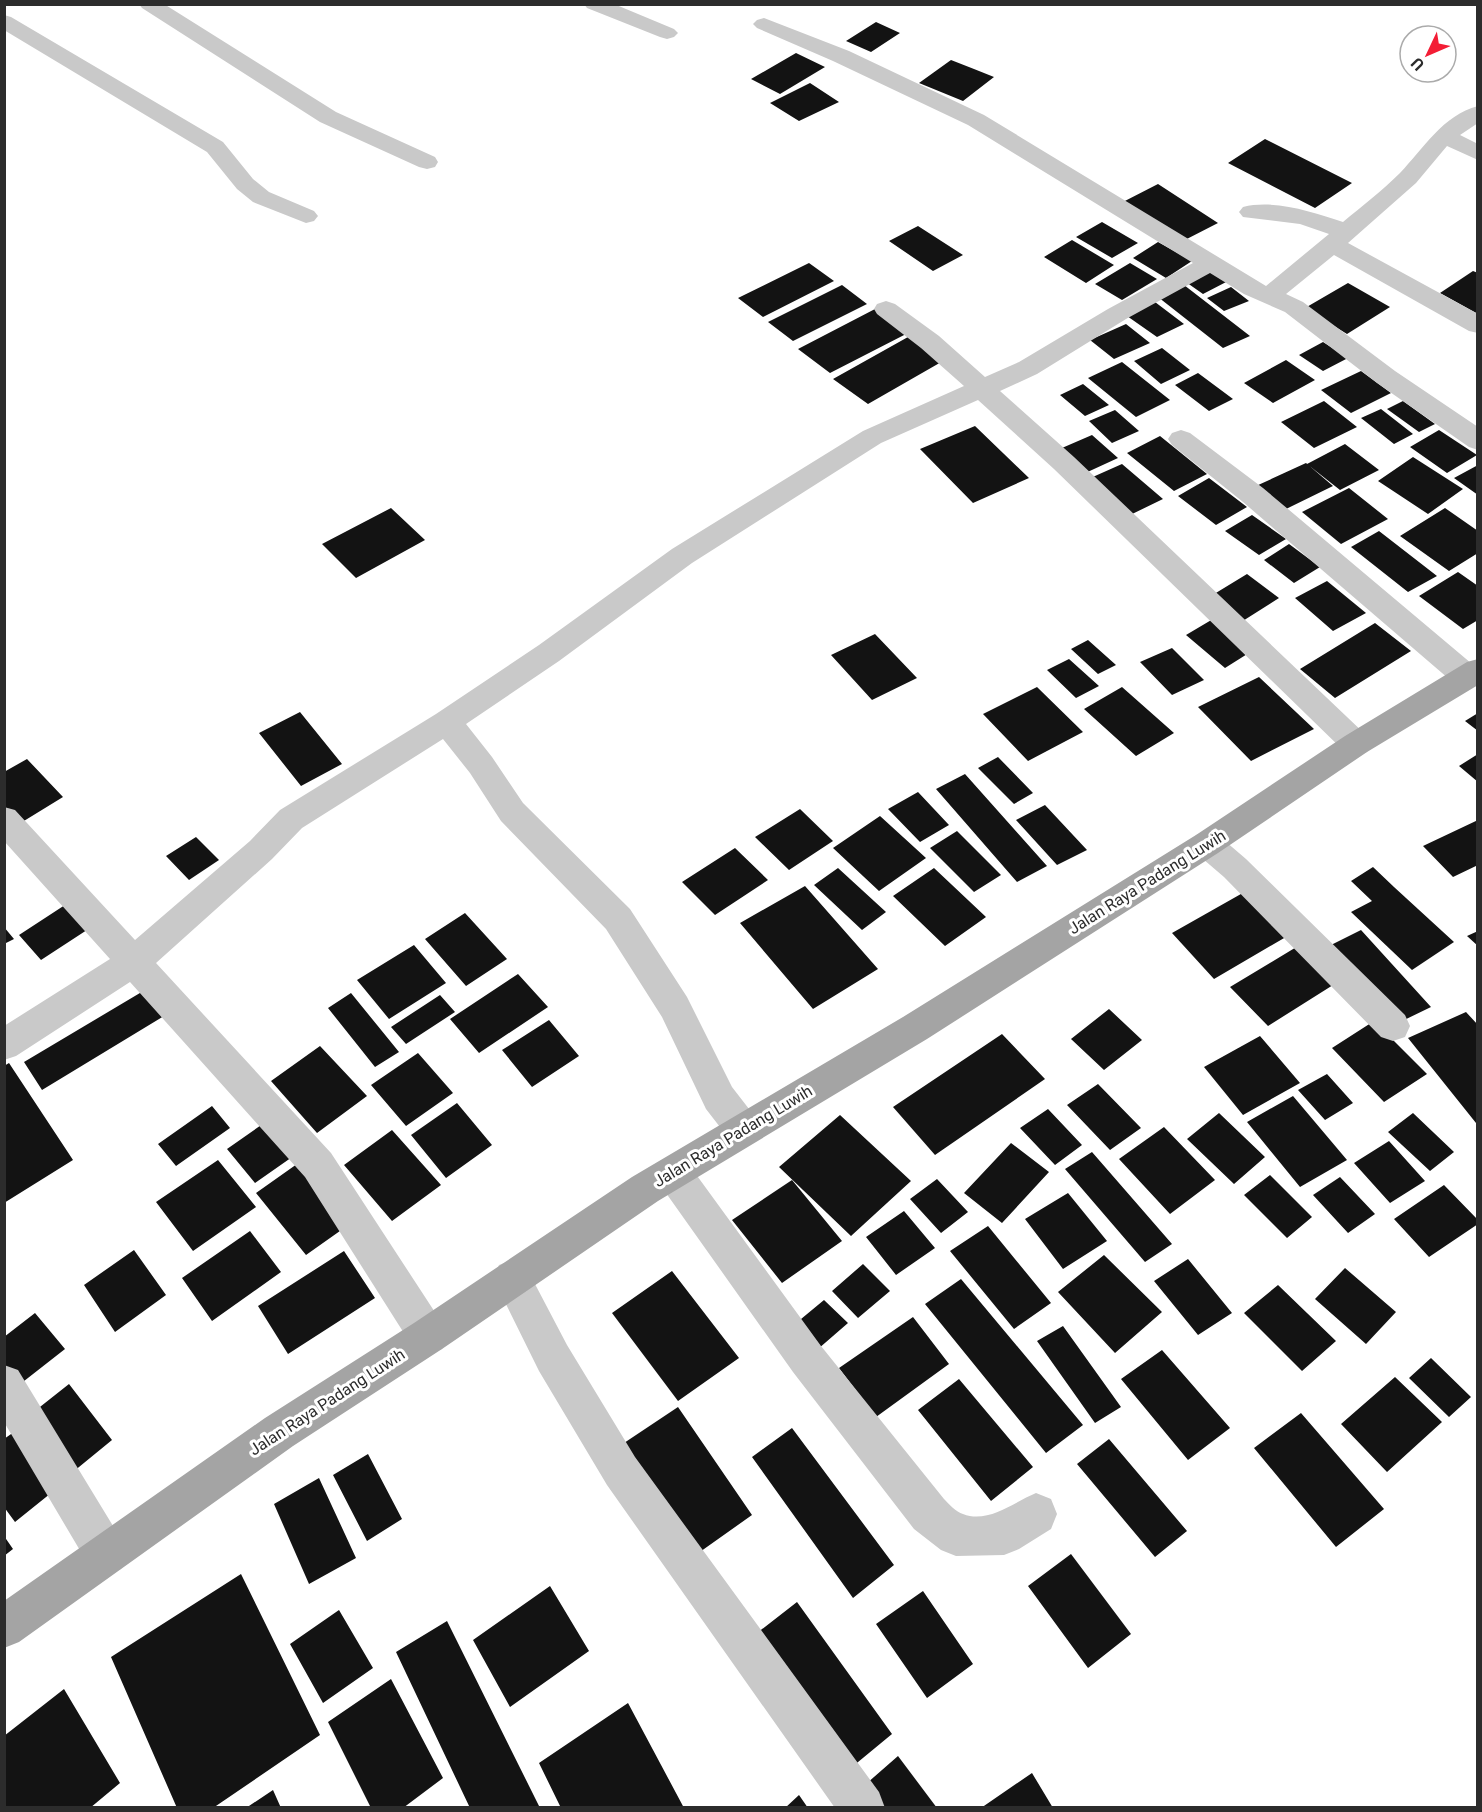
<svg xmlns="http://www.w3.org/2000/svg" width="1482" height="1812" viewBox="0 0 1482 1812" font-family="Roboto,sans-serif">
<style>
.building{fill:#131313}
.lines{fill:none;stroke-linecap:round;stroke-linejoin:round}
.street{fill:#c9c9c9;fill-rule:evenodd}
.primary{fill:#a4a4a4;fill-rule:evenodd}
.labels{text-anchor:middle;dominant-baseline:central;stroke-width:6;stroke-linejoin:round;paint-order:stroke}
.street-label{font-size:16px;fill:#2c2c2c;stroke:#fff}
</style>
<rect width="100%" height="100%" fill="#fff"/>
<!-- building -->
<path class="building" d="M876 22 900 33 871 52 846 41Z
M796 53 825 67 780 94 751 79Z
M951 60 974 69 994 77 963 101 919 83Z
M810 83 839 102 799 121 770 103Z
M1265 139 1352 183 1315 208 1228 163Z
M1158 184 1218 223 1179 243 1119 204Z
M1102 222 1138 243 1112 258 1076 237Z
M918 226 963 255 933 271 889 241Z
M1072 240 1114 265 1086 283 1044 257Z
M1158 242 1192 261 1166 278 1133 258Z
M809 263 834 281 763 317 738 298Z
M1130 263 1157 279 1122 300 1095 284Z
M1209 267 1230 280 1203 294 1183 280Z
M1473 271 1478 273V314L1440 293Z
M1348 283 1390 307 1347 334 1305 308Z
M842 285 867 304 793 341 768 322Z
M1184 285 1250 336 1223 348 1158 297Z
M1231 287 1249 301 1224 311 1207 298Z
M1155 302 1184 324 1157 337 1127 316Z
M875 309 908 333 830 373 798 349Z
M1126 324 1150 343 1114 359 1090 340Z
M908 337 943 361 868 404 833 379Z
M1323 342 1348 358 1323 371 1299 355Z
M1162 348 1190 370 1161 384 1134 361Z
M1286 360 1315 380 1273 403 1244 383Z
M1122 362 1170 400 1136 417 1088 378Z
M1361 371 1391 393 1351 413 1321 390Z
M1198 373 1233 399 1209 411 1175 385Z
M1083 384 1109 405 1085 416 1060 395Z
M1324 401 1357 427 1314 448 1281 422Z
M1403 401 1435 424 1419 432 1387 409Z
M1381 409 1413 434 1394 444 1361 418Z
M1115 410 1139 431 1112 443 1089 421Z
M975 426 1029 478 973 503 920 449Z
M1439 430 1477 455 1447 473 1410 447Z
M1092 435 1118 458 1081 475 1055 451Z
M1160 436 1207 474 1174 491 1127 453Z
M1345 444 1379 470 1340 490 1307 464Z
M1413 457 1463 489 1428 514 1378 481Z
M1306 463 1333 486 1284 510 1256 486Z
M1122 464 1163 499 1126 517 1086 480Z
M1478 465V495L1454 478Z
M1209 478 1247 507 1216 525 1178 496Z
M1349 488 1388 519 1341 544 1302 512Z
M391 508 425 540 356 578 322 544Z
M1445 508 1478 531V553L1449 571 1400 536Z
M1252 515 1286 539 1259 555 1225 531Z
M1379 531 1437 576 1408 592 1351 547Z
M1289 544 1320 567 1294 583 1264 560Z
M1458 572 1478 586V620L1463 629 1419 596Z
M1247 574 1279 598 1238 624 1206 599Z
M1327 581 1366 613 1333 631 1295 598Z
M1213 619 1252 651 1225 668 1186 635Z
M1375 623 1411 651 1335 698 1300 669Z
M875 634 917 678 872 700 831 655Z
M1088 640 1116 665 1098 674 1071 649Z
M1172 648 1204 680 1172 695 1140 662Z
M1069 659 1099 686 1076 698 1047 670Z
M1259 677 1314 729 1251 761 1198 707Z
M1037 687 1083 732 1028 761 983 714Z
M1122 687 1174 733 1136 756 1084 709Z
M300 712 342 764 301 786 259 733Z
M1478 713V731L1465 721Z
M1478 754V782L1459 766Z
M998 757 1033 793 1014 804 978 768Z
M27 759 63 797 19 824 4 808V772Z
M965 774 1047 866 1017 882 936 789Z
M918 792 949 825 920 842 888 809Z
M1045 805 1087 850 1057 865 1016 820Z
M800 809 833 841 789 870 755 837Z
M880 816 926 858 879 891 833 848Z
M1478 820V865L1453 877 1423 846Z
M957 831 1001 875 974 892 930 848Z
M196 837 219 860 189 880 166 856Z
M735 848 768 880 715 915 682 882Z
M1373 867 1394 887 1454 942 1412 970 1351 912 1372 901 1351 881Z
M838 868 886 912 862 930 814 885Z
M934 868 986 917 945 946 893 896Z
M805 886 878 969 813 1009 740 923Z
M1248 890 1291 934 1214 979 1172 933Z
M68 903 90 928 41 960 19 935Z
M465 913 507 959 466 986 425 939Z
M4 927 14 939 4 944Z
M1361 930 1431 1007 1398 1023 1329 946Z
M1478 931V946L1467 936Z
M1303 943 1341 980 1268 1026 1230 987Z
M414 945 446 983 389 1019 357 980Z
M518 974 548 1007 479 1053 450 1019Z
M145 990 164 1016 42 1090 24 1062Z
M351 993 399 1052 375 1067 328 1008Z
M440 995 455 1012 406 1044 391 1027Z
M1109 1009 1142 1040 1104 1070 1071 1039Z
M1466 1012 1478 1025 1476 1123 1408 1038Z
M549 1020 579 1056 532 1087 502 1050Z
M1374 1021 1427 1074 1384 1102 1332 1048Z
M1002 1034 1045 1079 935 1155 893 1107Z
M1260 1036 1300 1083 1243 1115 1204 1067Z
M320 1046 367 1096 317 1133 271 1081Z
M418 1053 453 1093 406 1126 371 1085Z
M9 1063 73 1160 4 1203V1066Z
M1327 1074 1353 1103 1325 1120 1298 1090Z
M1098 1084 1141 1128 1110 1150 1067 1105Z
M1293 1096 1347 1160 1300 1187 1247 1122Z
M457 1103 492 1145 446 1178 411 1135Z
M212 1106 230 1128 176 1166 158 1144Z
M1048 1109 1082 1145 1055 1165 1020 1128Z
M1219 1113 1265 1157 1234 1184 1187 1139Z
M1413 1113 1454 1152 1430 1171 1388 1132Z
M840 1115 911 1181 851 1236 779 1167Z
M267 1121 295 1155 255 1183 227 1149Z
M1164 1127 1215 1180 1170 1214 1119 1159Z
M392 1130 441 1185 392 1221 344 1165Z
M1389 1141 1425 1181 1390 1203 1354 1163Z
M1011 1143 1049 1172 1002 1223 964 1193Z
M1092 1152 1172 1244 1145 1262 1065 1169Z
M218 1160 256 1207 193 1251 156 1202Z
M297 1164 347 1226 306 1255 256 1193Z
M1270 1175 1312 1217 1287 1238 1244 1195Z
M1340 1177 1375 1214 1348 1233 1313 1195Z
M937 1179 968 1212 941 1233 910 1199Z
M792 1180 842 1241 782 1283 732 1220Z
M1444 1185 1478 1220V1224L1429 1257 1394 1219Z
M1068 1193 1107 1241 1063 1269 1025 1219Z
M904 1211 935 1248 896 1275 866 1237Z
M988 1226 1051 1303 1014 1329 950 1251Z
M250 1231 281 1272 212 1321 182 1278Z
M134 1250 166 1295 115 1332 84 1285Z
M344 1251 375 1298 288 1354 258 1306Z
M1104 1255 1162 1312 1115 1353 1058 1292Z
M1188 1259 1232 1313 1198 1335 1154 1281Z
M863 1264 890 1291 858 1318 832 1291Z
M1345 1268 1396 1312 1366 1344 1315 1299Z
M672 1271 739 1358 678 1401 612 1313Z
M961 1279 1083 1425 1046 1453 925 1304Z
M1278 1285 1336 1341 1302 1371 1244 1313Z
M824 1300 848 1323 818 1349 795 1324Z
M35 1313 65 1349 19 1385 4 1366V1337Z
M913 1317 949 1364 876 1417 839 1368Z
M1063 1326 1121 1407 1095 1423 1037 1341Z
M1162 1350 1230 1428 1188 1460 1121 1379Z
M1431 1358 1471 1397 1449 1417 1409 1378Z
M1395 1377 1442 1422 1387 1472 1341 1424Z
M959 1379 1033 1467 991 1501 918 1410Z
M69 1384 112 1440 68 1476 26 1418Z
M678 1407 752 1515 697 1554 624 1443Z
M1301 1413 1384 1509 1336 1547 1254 1448Z
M21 1427 61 1485 15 1522 4 1507V1439Z
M792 1428 894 1565 853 1598 752 1457Z
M1109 1439 1187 1531 1155 1557 1077 1464Z
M368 1454 402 1519 367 1541 333 1475Z
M319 1478 356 1558 309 1584 274 1504Z
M4 1536 13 1549 4 1556Z
M1071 1554 1131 1634 1088 1668 1028 1586Z
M241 1574 320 1735 213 1808H177L111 1657Z
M550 1586 589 1651 510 1707 473 1640Z
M923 1591 973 1664 927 1698 876 1624Z
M797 1602 892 1734 852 1767 757 1633Z
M339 1610 373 1668 323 1703 290 1644Z
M447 1621 540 1808H470L396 1652Z
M391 1679 443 1778 403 1808H371L328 1722Z
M64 1689 120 1783 90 1808H4V1736Z
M628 1703 684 1808H561L539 1763Z
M898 1756 937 1808H870L858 1791Z
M1032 1773 1053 1808H981Z
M273 1790 281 1808H246Z
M799 1795 808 1808H785Z"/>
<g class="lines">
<!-- street -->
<path class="street" d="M139 4H164L336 112 435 157 438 162 435 167 427 169 419 167 320 122 142 8Z
M584 4H614L674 29 678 33 674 37 667 39 660 37 587 8Z
M4 15 11 17 223 142 253 179 269 192 314 211 318 216 314 221 306 223 253 202 237 189 207 152 4 30Z
M764 18 849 51 984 115 1266 286 1329 234 1300 224 1243 217 1239 212 1243 207C1274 199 1313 212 1343 222 1362 206 1382 191 1400 173 1423 149 1443 115 1478 106V123L1460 135 1478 144V160L1447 146 1416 183 1348 243 1478 314V333L1469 331 1334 255 1286 294 1303 302 1395 371 1478 427V450L1469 447 1377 383 1285 312 1244 294 1210 273 1126 319 1037 374 1000 391 1074 457 1367 736 1371 744 1367 752 1356 756 1345 752 1054 469 978 400 881 443 692 563 559 661 466 724 492 757 523 803 630 909 687 997 732 1087 756 1118 761 1129 756 1140 743 1145 730 1140 706 1109 662 1017 606 929 501 821 470 773 443 739 302 828 272 859 156 963 331 1153 442 1323 447 1336 442 1349 428 1355 414 1349 305 1177 130 982 16 1056 4 1060V1026L110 959 4 841V807L15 810 135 940 250 841 280 810 436 714 539 645 672 549 863 431 964 386 921 348 877 314 874 309 877 304 886 301 895 304 939 336 985 377 1019 362 1108 309 1193 263 968 125 833 61 757 28 753 24 757 20Z
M1181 430 1190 433 1263 488 1478 669V685L1467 688 1456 685 1243 502 1172 445 1168 439 1172 433Z
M1207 831 1218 835 1246 859 1405 1015 1410 1026 1405 1037 1393 1041 1381 1037 1224 877 1196 853 1191 844 1196 835Z
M674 1157 687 1162 821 1346 944 1499C949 1504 956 1512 963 1514 988 1524 1014 1502 1036 1493L1051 1499 1057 1514 1051 1529 1019 1549 1004 1555 956 1556 941 1550 914 1529 793 1372 661 1186 656 1174 661 1162Z
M512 1260 525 1265 567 1345 635 1457 879 1792 885 1808H835L607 1485 539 1371 493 1278 499 1265Z
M4 1365 18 1370 121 1539 127 1554 121 1569 106 1575 91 1569 4 1422Z"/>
<!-- primary -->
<path class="primary" d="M1478 659V685L1367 752 1218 853 927 1039 658 1201 442 1349 293 1446 19 1642 4 1648V1601L265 1418 414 1323 632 1177 903 1017 1196 835 1345 736 1467 662Z"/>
</g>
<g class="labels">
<!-- street labels -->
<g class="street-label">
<text transform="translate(1147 882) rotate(-32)">Jalan Raya Padang Luwih</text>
<text transform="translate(733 1136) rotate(-31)">Jalan Raya Padang Luwih</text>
<text transform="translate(327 1402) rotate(-33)">Jalan Raya Padang Luwih</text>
</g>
</g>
<!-- border -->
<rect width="1482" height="1812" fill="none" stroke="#2c2c2c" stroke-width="12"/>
<!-- north arrow -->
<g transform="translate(1428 54) rotate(226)"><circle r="28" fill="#ffffff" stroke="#ababab" stroke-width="1.5"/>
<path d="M0-4.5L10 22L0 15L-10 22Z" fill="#f31d35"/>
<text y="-9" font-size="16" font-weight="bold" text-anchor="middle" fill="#2c2c2c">U</text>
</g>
</svg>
